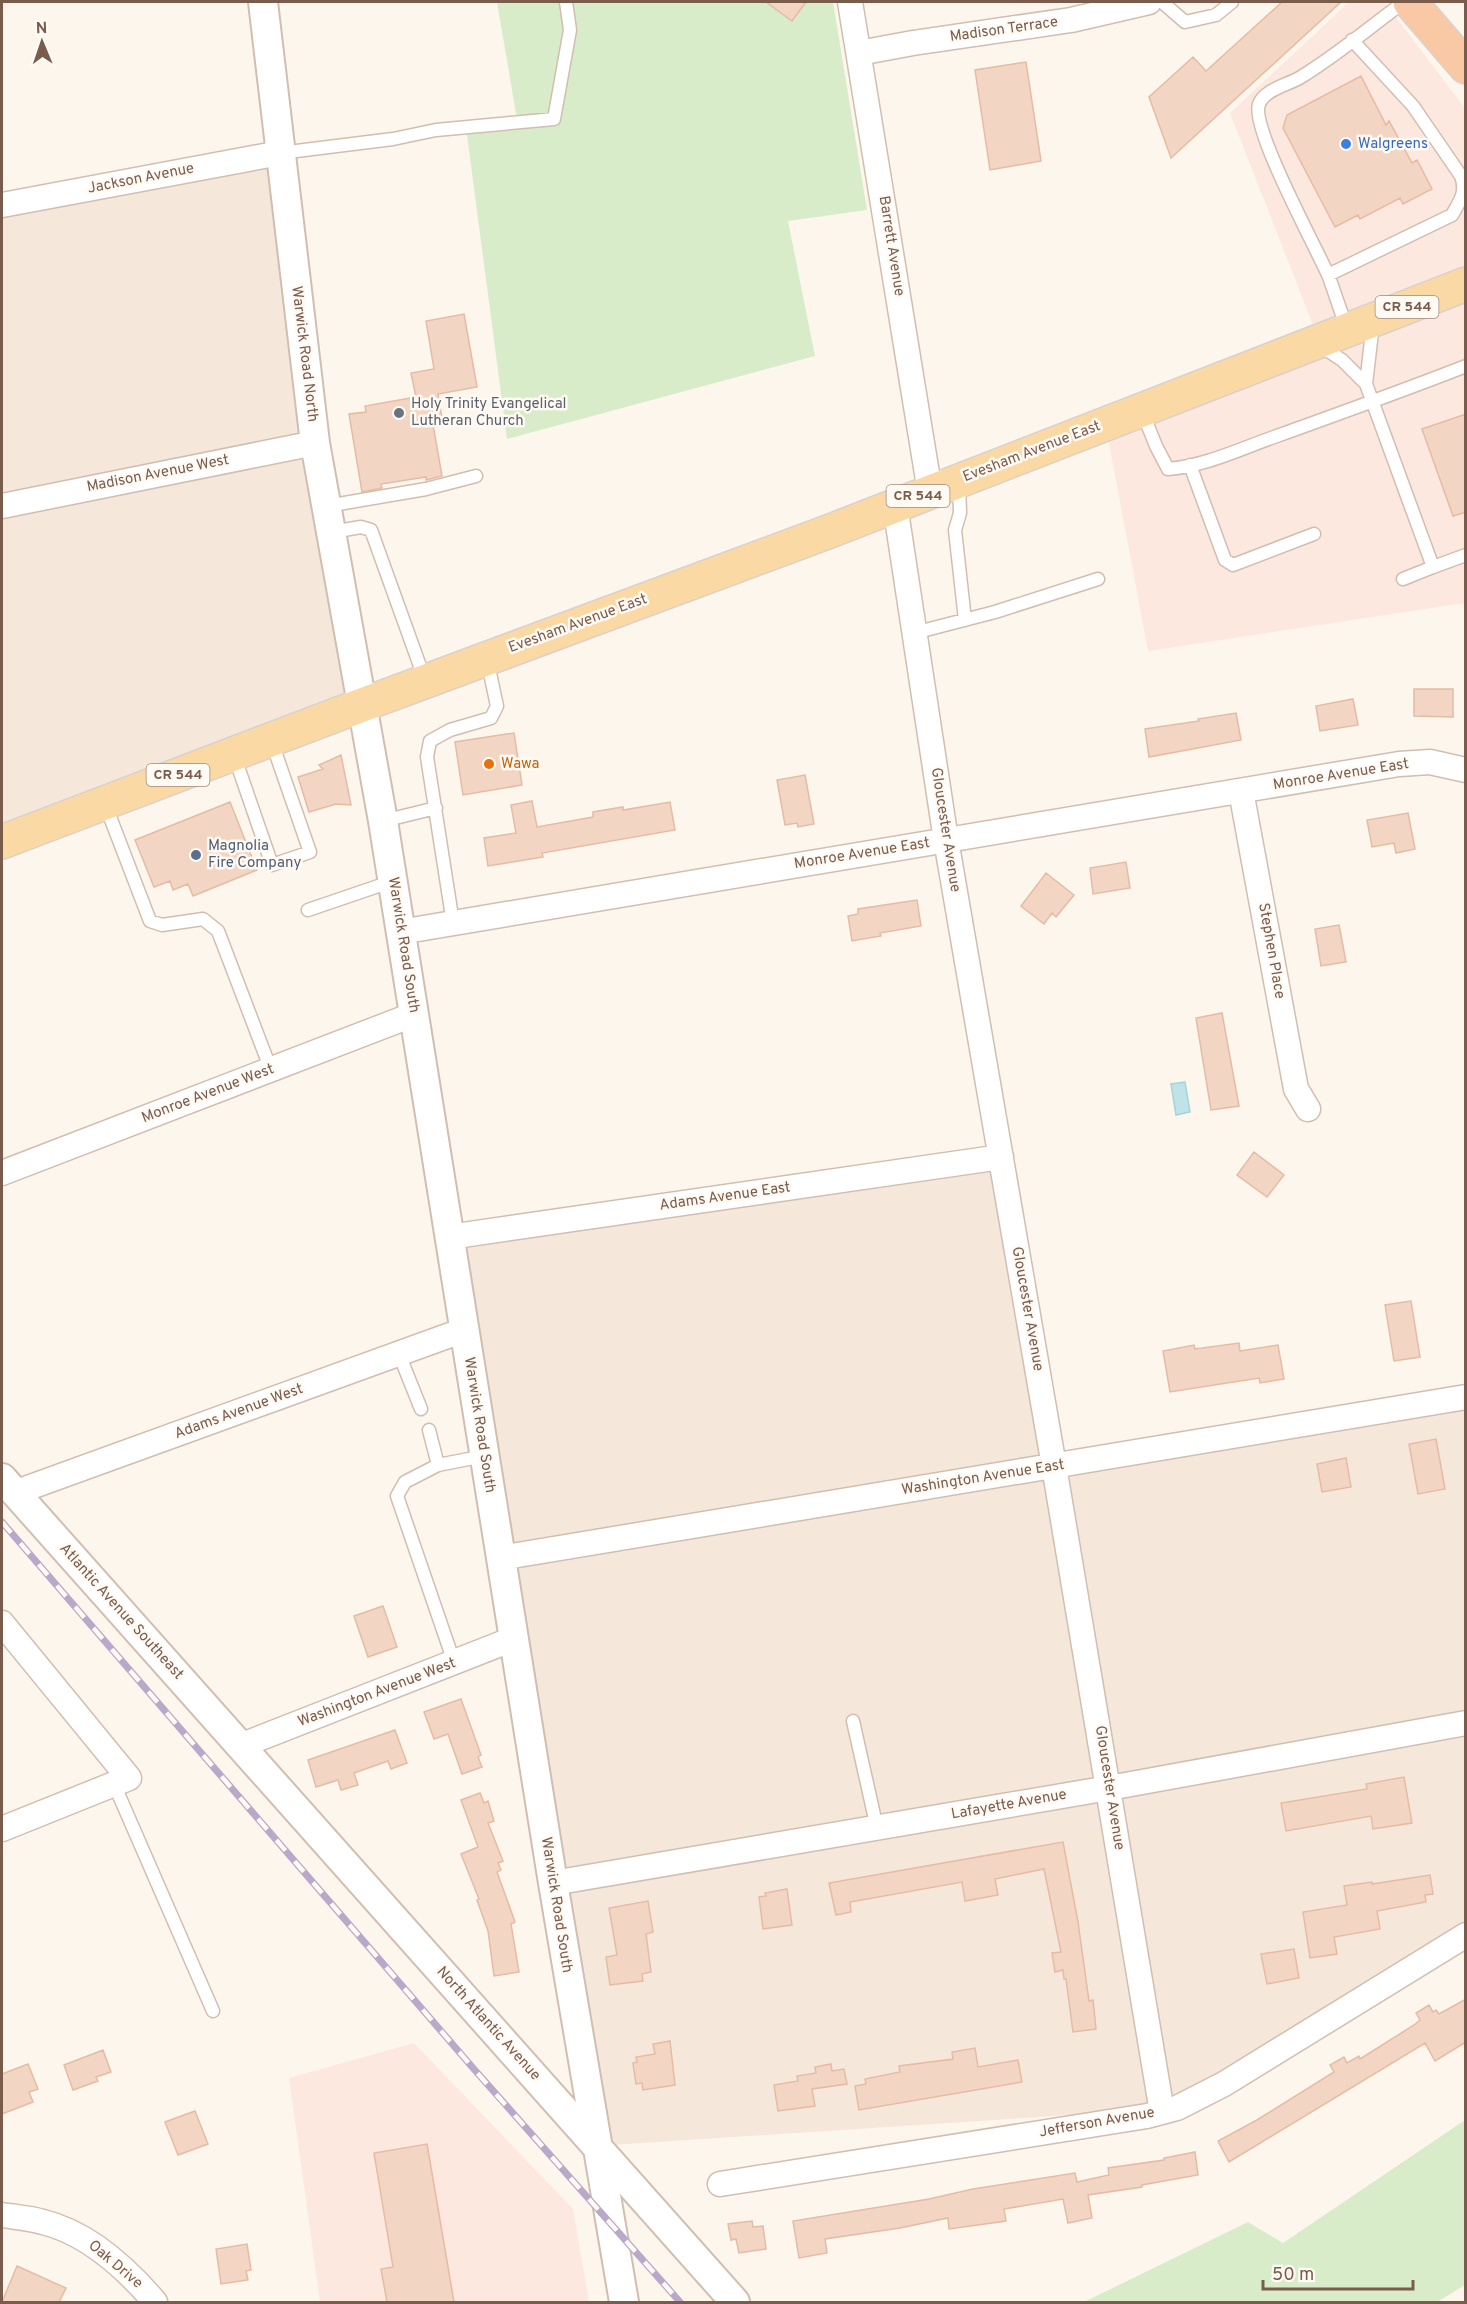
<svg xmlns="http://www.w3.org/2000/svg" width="1467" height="2304" viewBox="0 0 1467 2304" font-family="Overpass,sans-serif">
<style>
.residential{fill:#f5e8da}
.commercial{fill:#fde8e0}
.green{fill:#d8ecc9}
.water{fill:#bfe3e8;stroke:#a5d3da;stroke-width:1.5}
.building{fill:#f3d5c3;stroke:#e6bba3;stroke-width:1.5}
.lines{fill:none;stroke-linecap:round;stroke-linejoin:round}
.service-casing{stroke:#d1beb0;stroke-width:15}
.minor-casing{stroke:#d1beb0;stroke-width:27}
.tertiary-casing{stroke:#d1beb0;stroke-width:32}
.primary-casing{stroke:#dad1cd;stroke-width:36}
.trunk-casing{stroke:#dad1cd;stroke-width:36}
.service{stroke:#fff;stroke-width:12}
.minor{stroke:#fff;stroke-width:24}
.tertiary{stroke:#fff;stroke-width:28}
.primary{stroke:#fbd9a5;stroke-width:33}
.trunk{stroke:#f9c8a4;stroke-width:33}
.rail-casing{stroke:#b9a8c9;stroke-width:7}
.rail{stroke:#fffaf3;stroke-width:4.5;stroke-dasharray:14;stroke-linecap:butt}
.shop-dot{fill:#3f7fe0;stroke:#fffaf3;stroke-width:2}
.worship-dot{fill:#6b7280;stroke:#fffaf3;stroke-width:2}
.food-dot{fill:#e8710a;stroke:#fffaf3;stroke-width:2}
.service-dot{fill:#5c6f8a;stroke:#fffaf3;stroke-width:2}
.labels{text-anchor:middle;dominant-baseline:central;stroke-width:5;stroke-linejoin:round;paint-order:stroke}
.shield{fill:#fffaf3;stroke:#a28b7f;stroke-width:1.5}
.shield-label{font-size:14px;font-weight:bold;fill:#7a5c4d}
.street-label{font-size:15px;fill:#7a5c4d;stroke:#fffaf3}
.shop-label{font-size:15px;fill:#366cbe;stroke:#fffaf3;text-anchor:start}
.worship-label{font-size:15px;fill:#5b616d;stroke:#fffaf3;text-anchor:start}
.food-label{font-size:15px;fill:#c56008;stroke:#fffaf3;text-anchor:start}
.service-label{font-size:15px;fill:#4e5e75;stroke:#fffaf3;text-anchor:start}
</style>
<rect width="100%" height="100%" fill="#fdf6ec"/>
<!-- residential -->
<path class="residential" d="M280 153 362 705 2 842V205Z
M1001 1157 1055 1466 1465 1394V1938L1177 2108 597 2146 449 1237Z"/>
<!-- commercial -->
<path class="commercial" d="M1349 2H1384L1465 108V603L1148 651 1107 433 1324 353 1230 113Z
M414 2043 573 2209 589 2302H320L289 2078Z"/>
<!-- green -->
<path class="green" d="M497 2H833L867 210 788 221 815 356 507 439 467 135 517 119Z
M1465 2120V2285L1437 2302H1084L1248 2222 1283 2243Z"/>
<!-- water -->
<path class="water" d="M1185 1082 1190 1112 1176 1115 1171 1084Z"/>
<!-- building -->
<path class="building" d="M766 2H806L792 21Z
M1282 2H1341L1171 158 1149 97 1193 57 1206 71Z
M1026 62 1041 161 990 170 975 70Z
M1361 76 1386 125 1389 121 1412 163 1417 160 1432 189 1403 204 1400 198 1360 219 1358 215 1335 227 1283 128 1287 115Z
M464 314 477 387 438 394 442 418 432 419 442 476 426 480V477L381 484 382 488 362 492 349 414 366 412 365 406 416 397 411 373 434 369 426 321Z
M1466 414V512L1453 516 1422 429Z
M1414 689H1453V717L1414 716Z
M1353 699 1358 725 1320 731 1316 706Z
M1236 713 1241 740 1149 757 1145 729 1199 721 1198 719Z
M514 733 522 785 463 795 455 742Z
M341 755 351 805 336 804 309 812 298 777 323 769 319 765Z
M805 775 814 824 798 827 797 823 785 825 777 780Z
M532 801 537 827 593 817V812L623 807V810L670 802 675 830 542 853 543 857 488 866 484 838 516 833 511 805Z
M230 802 257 870 193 896 188 884 173 890 170 881 154 887 135 840Z
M1408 813 1415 849 1396 853 1394 843 1372 847 1367 820Z
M1126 862 1130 888 1093 894 1090 868Z
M1046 873 1074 895 1056 917 1052 913 1044 924 1021 906Z
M917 900 921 926 880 933 881 936 852 941 848 916 858 914V909Z
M1339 925 1346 962 1321 966 1315 929Z
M1222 1013 1239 1106 1211 1110 1196 1018Z
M1254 1152 1284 1175 1267 1197 1237 1175Z
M1411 1301 1420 1357 1394 1361 1385 1305Z
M1239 1343 1240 1351 1278 1345 1284 1379 1260 1383 1259 1378 1170 1392 1163 1351 1194 1345 1195 1349Z
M1436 1439 1445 1489 1418 1494 1409 1444Z
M1346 1458 1351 1487 1322 1492 1317 1464Z
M383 1606 397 1647 368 1657 354 1616Z
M461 1699 481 1755 478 1757 482 1767 462 1774 448 1734 434 1739 424 1712Z
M395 1730 407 1763 391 1769 388 1761 354 1773 358 1785 341 1790 338 1780 316 1787 308 1760Z
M1404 1777 1412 1823 1373 1829 1371 1816 1286 1831 1281 1803 1367 1789 1366 1784Z
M480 1793 484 1803 488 1801 494 1821 488 1823 503 1861 498 1863 501 1870 497 1872 515 1922 511 1924 519 1972 494 1976 488 1931 477 1900 479 1899 461 1854 478 1847 461 1800Z
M1063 1842 1078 1922 1089 2001 1093 2000 1096 2029 1073 2032 1066 1979H1064L1063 1970 1055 1972 1052 1953 1061 1952 1044 1869 995 1879 998 1895 965 1901 962 1882 850 1902 851 1912 836 1915 829 1883Z
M1430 1875 1433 1894 1425 1895 1426 1902 1377 1911 1380 1929 1334 1937 1337 1954 1310 1958 1303 1912 1347 1905 1344 1886 1372 1882V1884Z
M787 1889 792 1925 763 1929 759 1897 766 1896 765 1893Z
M648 1901 653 1932 646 1934 651 1972 642 1974 643 1981 610 1985 606 1957 617 1955 609 1908Z
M1294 1949 1299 1978 1267 1984 1261 1954Z
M1466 1999V2042L1435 2061 1425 2043 1229 2162 1218 2141 1257 2120 1334 2072 1330 2065 1344 2057 1347 2063 1359 2056 1360 2059 1414 2025 1420 2020 1416 2013 1429 2005 1433 2012 1436 2010 1439 2014Z
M670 2041 675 2085 643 2090 642 2083 636 2084 633 2063 637 2062 636 2057 655 2054 653 2044Z
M975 2048 978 2067 1018 2060 1022 2082 859 2110 855 2086 866 2084 865 2079 900 2072 899 2066 953 2059 952 2052Z
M103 2050 111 2072 96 2077 98 2081 73 2090 64 2065Z
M28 2064 38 2089 29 2092 33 2102 2 2114V2074Z
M831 2064 832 2071 844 2069 847 2084 812 2089 815 2106 778 2111 774 2085 798 2081 797 2076 816 2073 815 2067Z
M195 2111 208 2144 178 2155 165 2122Z
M427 2144 454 2302H387L381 2269 393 2267 374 2153Z
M1195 2152 1198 2175 1142 2185V2187L1088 2195 1092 2218 1068 2223 1063 2199 1004 2209 1006 2221 949 2229 948 2218 900 2228 825 2239 827 2253 799 2258 793 2221 929 2199 973 2189 1075 2173 1077 2182 1109 2175 1108 2168 1164 2160V2158Z
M752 2221 753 2227 763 2226 766 2249 739 2253 736 2239 731 2240 728 2224Z
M247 2244 251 2270 246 2271 248 2280 221 2284 216 2249Z
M17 2266 66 2288 59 2302H2Z"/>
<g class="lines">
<defs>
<path id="service" d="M1162 2 1185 22 1216 15 1232 2
M280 153 393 139 436 130 554 119 570 30 566 2
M1328 275 1452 215C1460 201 1467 192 1461 176L1413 106 1352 40
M1373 324 1366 384 1433 567 1466 555
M1347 329C1341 312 1335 294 1329 277 1317 249 1250 127 1259 104 1265 89 1288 85 1301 77 1337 55 1370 27 1404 2
M1319 345 1342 360 1366 384
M1142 411 1156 446 1168 469C1205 466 1240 449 1274 437 1338 414 1402 391 1466 366
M1190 465 1225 560 1233 565 1314 534
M959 484 960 513 955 530 965 620
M327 506 426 489 476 476
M332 532 361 527 371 530 425 680
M1403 579 1433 567
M914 633 995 612 1098 579
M234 755 272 865 310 852 271 740
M105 804 150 921 162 925 203 919 218 931 271 1070
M383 821 436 808
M308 910 393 881
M453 923 427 757 430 741 450 730 491 718 497 706 487 659
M399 1354 421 1409
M429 1430 438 1465
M454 1662 397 1496 405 1482 438 1465 484 1456
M853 1721 877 1828
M114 1784 213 2011"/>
<path id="minor" d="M850 2 930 492
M859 53 913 43 1071 20 1149 2
M2 205 280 153
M895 505 946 840 1054 1466 1162 2112
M2 506 315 443
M1241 791 1296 1089 1308 1109
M400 932 1399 764 1430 762 1466 770
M2 1173 415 1014
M449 1237 1001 1157
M14 1493 464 1330
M500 1558 1466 1397
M2 1623 129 1778 2 1829
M240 1746 513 1639
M553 1883 1109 1788 1466 1723
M720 2184 1147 2116 1177 2108 1224 2084 1466 1935
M2 2215C15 2217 30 2218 43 2222 88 2233 126 2268 155 2302"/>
<path id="tertiary" d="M263 2 315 443 383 821 553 1883 624 2302
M2 1478 735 2302"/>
<path id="primary" d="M2 842 362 705 825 533 1466 284"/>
<path id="trunk" d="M1410 2 1466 67"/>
</defs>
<!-- service casing -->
<use href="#service" class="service-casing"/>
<!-- minor casing -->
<use href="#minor" class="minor-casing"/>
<!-- tertiary casing -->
<use href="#tertiary" class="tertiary-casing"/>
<!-- primary casing -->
<use href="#primary" class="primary-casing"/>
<!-- trunk casing -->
<use href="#trunk" class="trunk-casing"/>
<!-- service -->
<use href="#service" class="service"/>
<!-- minor -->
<use href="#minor" class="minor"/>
<!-- tertiary -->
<use href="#tertiary" class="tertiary"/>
<!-- primary -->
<use href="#primary" class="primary"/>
<!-- trunk -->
<use href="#trunk" class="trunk"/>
<defs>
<path id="rail" d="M2 1522 473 2068 680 2302"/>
</defs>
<!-- rail casing -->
<use href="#rail" class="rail-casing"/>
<!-- rail -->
<use href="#rail" class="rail"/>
</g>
<!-- markers -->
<circle class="shop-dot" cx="1346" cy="144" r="6"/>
<circle class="worship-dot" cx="399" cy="413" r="6"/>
<circle class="food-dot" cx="489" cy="764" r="6"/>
<circle class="service-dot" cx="196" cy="855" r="6"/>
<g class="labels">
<!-- shield labels -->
<g class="shield">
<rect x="1375.5" y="296" width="63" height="22" rx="4.5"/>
<rect x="886.5" y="485" width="63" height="22" rx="4.5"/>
<rect x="146.5" y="764" width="63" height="22" rx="4.5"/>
</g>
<g class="shield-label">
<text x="1407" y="307">CR 544</text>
<text x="918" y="496">CR 544</text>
<text x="178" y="775">CR 544</text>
</g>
<!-- street labels -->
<g class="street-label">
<text transform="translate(1004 30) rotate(-8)">Madison Terrace</text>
<text transform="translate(141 179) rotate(-11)">Jackson Avenue</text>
<text transform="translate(891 246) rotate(81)">Barrett Avenue</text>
<text transform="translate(304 354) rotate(83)">Warwick Road North</text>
<text transform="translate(1032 452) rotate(-21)">Evesham Avenue East</text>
<text transform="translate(158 474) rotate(-11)">Madison Avenue West</text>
<text transform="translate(578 624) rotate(-20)">Evesham Avenue East</text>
<text transform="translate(1341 775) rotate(-9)">Monroe Avenue East</text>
<text transform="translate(945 830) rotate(81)">Gloucester Avenue</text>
<text transform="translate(862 854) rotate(-9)">Monroe Avenue East</text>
<text transform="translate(403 945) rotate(81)">Warwick Road South</text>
<text transform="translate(1271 951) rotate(80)">Stephen Place</text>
<text transform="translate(208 1094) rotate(-21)">Monroe Avenue West</text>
<text transform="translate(725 1197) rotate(-8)">Adams Avenue East</text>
<text transform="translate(1027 1309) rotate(80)">Gloucester Avenue</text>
<text transform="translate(239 1412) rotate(-20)">Adams Avenue West</text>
<text transform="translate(479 1425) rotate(81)">Warwick Road South</text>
<text transform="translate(983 1478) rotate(-9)">Washington Avenue East</text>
<text transform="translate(121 1612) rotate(48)">Atlantic Avenue Southeast</text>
<text transform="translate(377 1693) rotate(-21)">Washington Avenue West</text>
<text transform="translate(1109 1788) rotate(81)">Gloucester Avenue</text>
<text transform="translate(1009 1805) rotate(-10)">Lafayette Avenue</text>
<text transform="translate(556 1905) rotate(81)">Warwick Road South</text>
<text transform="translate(488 2024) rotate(48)">North Atlantic Avenue</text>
<text transform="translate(1097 2123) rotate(-10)">Jefferson Avenue</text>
<text transform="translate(115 2265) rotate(40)">Oak Drive</text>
</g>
<!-- shop labels -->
<g class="shop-label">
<text x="1358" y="144">Walgreens</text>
</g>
<!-- worship labels -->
<g class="worship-label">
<text x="411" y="404">Holy Trinity Evangelical<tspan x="411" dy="17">Lutheran Church</tspan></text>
</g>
<!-- food labels -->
<g class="food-label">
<text x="501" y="764">Wawa</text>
</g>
<!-- service labels -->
<g class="service-label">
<text x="208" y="846">Magnolia<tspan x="208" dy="17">Fire Company</tspan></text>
</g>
</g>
<!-- border -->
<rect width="1467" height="2304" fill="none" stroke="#7a5c4d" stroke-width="6"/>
<!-- north arrow -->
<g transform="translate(42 42) rotate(358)" stroke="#fffaf3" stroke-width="4.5" paint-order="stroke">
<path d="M0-4.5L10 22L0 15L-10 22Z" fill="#7a5c4d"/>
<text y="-9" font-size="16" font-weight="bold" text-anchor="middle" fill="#7a5c4d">N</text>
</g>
<!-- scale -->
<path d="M1263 2280v9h150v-9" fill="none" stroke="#7a5c4d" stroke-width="3"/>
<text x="1272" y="2280" font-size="18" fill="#7a5c4d" stroke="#fffaf3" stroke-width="4.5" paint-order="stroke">50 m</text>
</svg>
